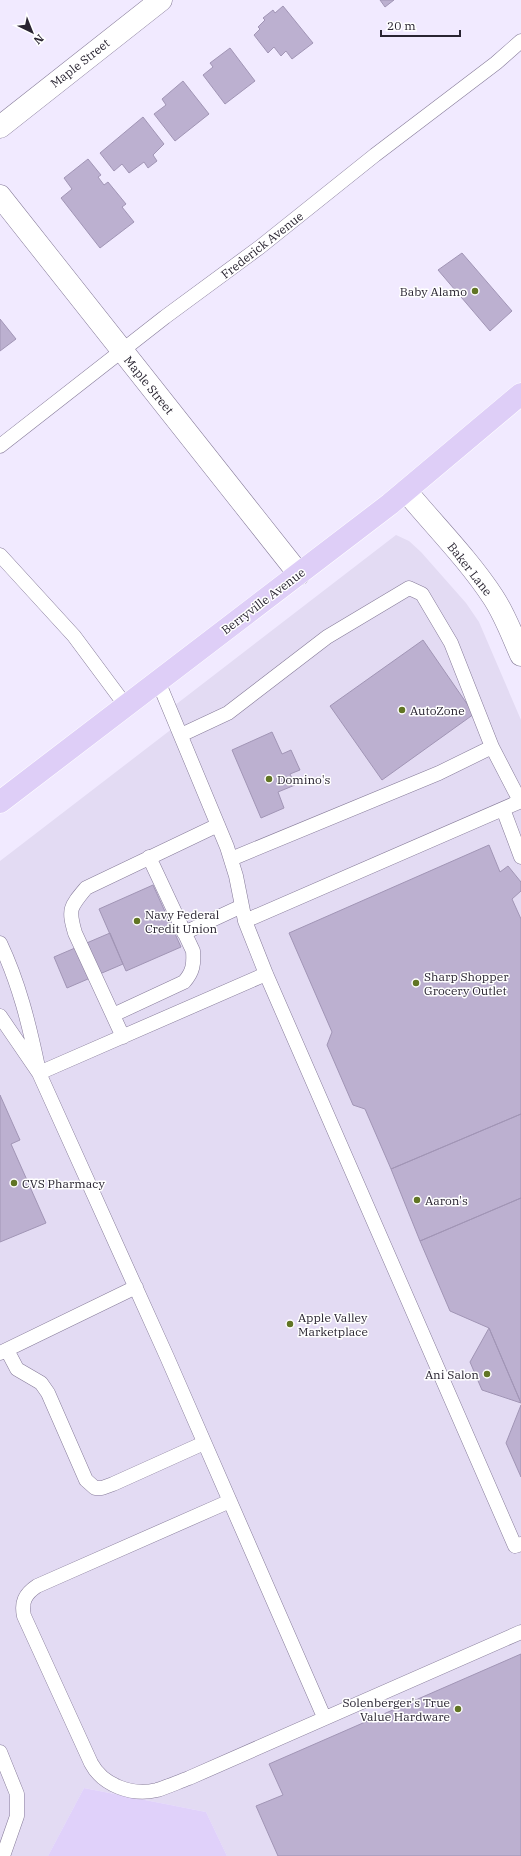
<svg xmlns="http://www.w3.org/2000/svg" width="521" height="1856" viewBox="0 0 521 1856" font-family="'IBM Plex Serif',serif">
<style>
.built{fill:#e3dbf3}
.green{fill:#e0d1fa}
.building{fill:#bcb0d0;stroke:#a195b5}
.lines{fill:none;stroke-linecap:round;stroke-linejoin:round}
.service-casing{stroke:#867b99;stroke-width:15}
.minor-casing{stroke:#867b99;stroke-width:23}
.tertiary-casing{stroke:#867b99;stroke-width:23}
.primary-casing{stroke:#fff;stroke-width:23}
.service{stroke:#fff;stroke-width:14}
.minor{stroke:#fff;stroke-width:22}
.tertiary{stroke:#fff;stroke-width:22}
.primary{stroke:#decef7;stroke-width:22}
.poi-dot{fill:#617524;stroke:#fff;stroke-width:1.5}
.labels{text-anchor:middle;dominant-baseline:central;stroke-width:3;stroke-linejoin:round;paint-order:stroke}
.street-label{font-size:12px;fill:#292431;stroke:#fff}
.poi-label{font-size:12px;fill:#292431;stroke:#fff;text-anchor:start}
</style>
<rect width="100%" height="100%" fill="#f1eaff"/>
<!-- built -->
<path class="built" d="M396 535 409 541 421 552 466 603 479 622 521 720V1856H227L206 1812 84 1788 48 1856H0V861L177 725 170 709Z"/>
<!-- green -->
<path class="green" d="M84 1788 206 1812 227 1856H48Z"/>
<!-- building -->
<path class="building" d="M380 0H394L385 7Z
M283 6 313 43 292 59 286 51 281 56 274 47 268 53 254 35 260 29 258 27 265 20 263 18 273 10 275 13Z
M230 48 255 81 225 104 203 75 213 67 210 63Z
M183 81 209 114 175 141 154 114 166 105 162 99Z
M143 117 164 144 153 155 157 161 148 168 144 162 129 173 122 164 114 171 100 153Z
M88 159 101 175 98 177 104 185 108 182 126 204 122 207 134 222 100 248 61 198 72 189 64 178Z
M462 253 512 311 490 331 438 270Z
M0 319 16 339 0 351Z
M423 640 474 714 382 780 330 706Z
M272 732 282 754 291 750 300 770 290 774 295 785 278 792 284 808 261 818 232 750Z
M489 845 500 872 508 866 521 882V891L512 899 521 919V1114L391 1169 365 1109 353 1105 327 1045 332 1032 289 933Z
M153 885 181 947 126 971 99 909Z
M110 933 123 964 67 988 54 957Z
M0 1095 20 1140 11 1144 46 1223 0 1242Z
M521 1114V1198L420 1241 391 1169Z
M521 1198V1403L489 1328 450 1311 420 1241Z
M489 1328 521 1403 482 1390 470 1362Z
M521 1405V1477L506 1443Z
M521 1654V1856H278L256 1806 283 1795 269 1764Z"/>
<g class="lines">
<defs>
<path id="service" d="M0 446 165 317 260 247 375 155 496 63 521 41
M0 555 74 636 126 706
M158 681 227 847 236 876 245 921 266 974 515 1546 521 1544
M181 735 228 713 327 637 409 588 422 594 451 643 492 747 520 801
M503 809 521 857
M231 859 439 773 492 747
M245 921 521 801
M184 933 242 906
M0 943C19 983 29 1024 38 1067
M113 1015 184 982C193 972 194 964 193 951L149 857
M0 1016 39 1073 167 1357 324 1717
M123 1037 75 933C68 909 70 907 86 888L218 825
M39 1073 266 974
M7 1350 17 1369 41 1383 48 1393 86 1480 95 1488H102L113 1484 204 1443
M0 1353 136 1287
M230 1501 37 1586C25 1594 21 1602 24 1616L91 1763C103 1786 133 1796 157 1790 167 1787 178 1782 189 1778L521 1632
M0 1752 17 1794V1816L3 1856"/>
<path id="minor" d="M0 127 161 0
M0 196 299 574"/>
<path id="tertiary" d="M406 491C435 526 468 559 493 597 505 615 512 635 521 655"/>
<path id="primary" d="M0 802 390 504 521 394"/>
</defs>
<!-- service casing -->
<use href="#service" class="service-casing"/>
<!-- minor casing -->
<use href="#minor" class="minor-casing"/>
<!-- tertiary casing -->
<use href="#tertiary" class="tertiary-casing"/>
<!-- primary casing -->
<use href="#primary" class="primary-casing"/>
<!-- service -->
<use href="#service" class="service"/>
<!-- minor -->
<use href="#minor" class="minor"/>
<!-- tertiary -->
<use href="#tertiary" class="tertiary"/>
<!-- primary -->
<use href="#primary" class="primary"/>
</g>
<!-- markers -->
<g class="poi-dot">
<circle cx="475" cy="291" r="4"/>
<circle cx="402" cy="710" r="4"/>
<circle cx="269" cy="779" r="4"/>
<circle cx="137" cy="921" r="4"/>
<circle cx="416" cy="983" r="4"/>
<circle cx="14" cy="1183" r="4"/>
<circle cx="417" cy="1200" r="4"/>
<circle cx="290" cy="1324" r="4"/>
<circle cx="487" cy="1374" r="4"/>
<circle cx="458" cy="1709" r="4"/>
</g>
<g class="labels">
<!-- street labels -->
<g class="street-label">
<text transform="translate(80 63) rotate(-38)">Maple Street</text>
<text transform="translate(262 245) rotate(-38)">Frederick Avenue</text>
<text transform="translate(149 385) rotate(51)">Maple Street</text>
<text transform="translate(470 569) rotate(52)">Baker Lane</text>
<text transform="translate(263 601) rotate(-37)">Berryville Avenue</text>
</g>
<!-- poi labels -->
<g class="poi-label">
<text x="467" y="291" text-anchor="end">Baby Alamo</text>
<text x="410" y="710">AutoZone</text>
<text x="277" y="779">Domino's</text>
<text x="145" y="914">Navy Federal<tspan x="145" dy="14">Credit Union</tspan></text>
<text x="424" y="976">Sharp Shopper<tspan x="424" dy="14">Grocery Outlet</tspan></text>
<text x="22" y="1183">CVS Pharmacy</text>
<text x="425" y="1200">Aaron's</text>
<text x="298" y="1317">Apple Valley<tspan x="298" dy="14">Marketplace</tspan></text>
<text x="479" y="1374" text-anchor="end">Ani Salon</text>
<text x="450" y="1702" text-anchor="end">Solenberger's True<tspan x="450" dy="14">Value Hardware</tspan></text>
</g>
</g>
<!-- north arrow -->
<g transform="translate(32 32) rotate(137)" stroke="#ffffff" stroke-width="3" paint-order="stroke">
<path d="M0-3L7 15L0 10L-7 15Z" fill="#292431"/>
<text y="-6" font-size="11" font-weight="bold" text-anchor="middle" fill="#292431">N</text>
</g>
<!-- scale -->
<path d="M381 30v6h79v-6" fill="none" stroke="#292431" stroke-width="2"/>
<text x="387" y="30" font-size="12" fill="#292431" stroke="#ffffff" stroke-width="3" paint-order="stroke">20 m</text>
</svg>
